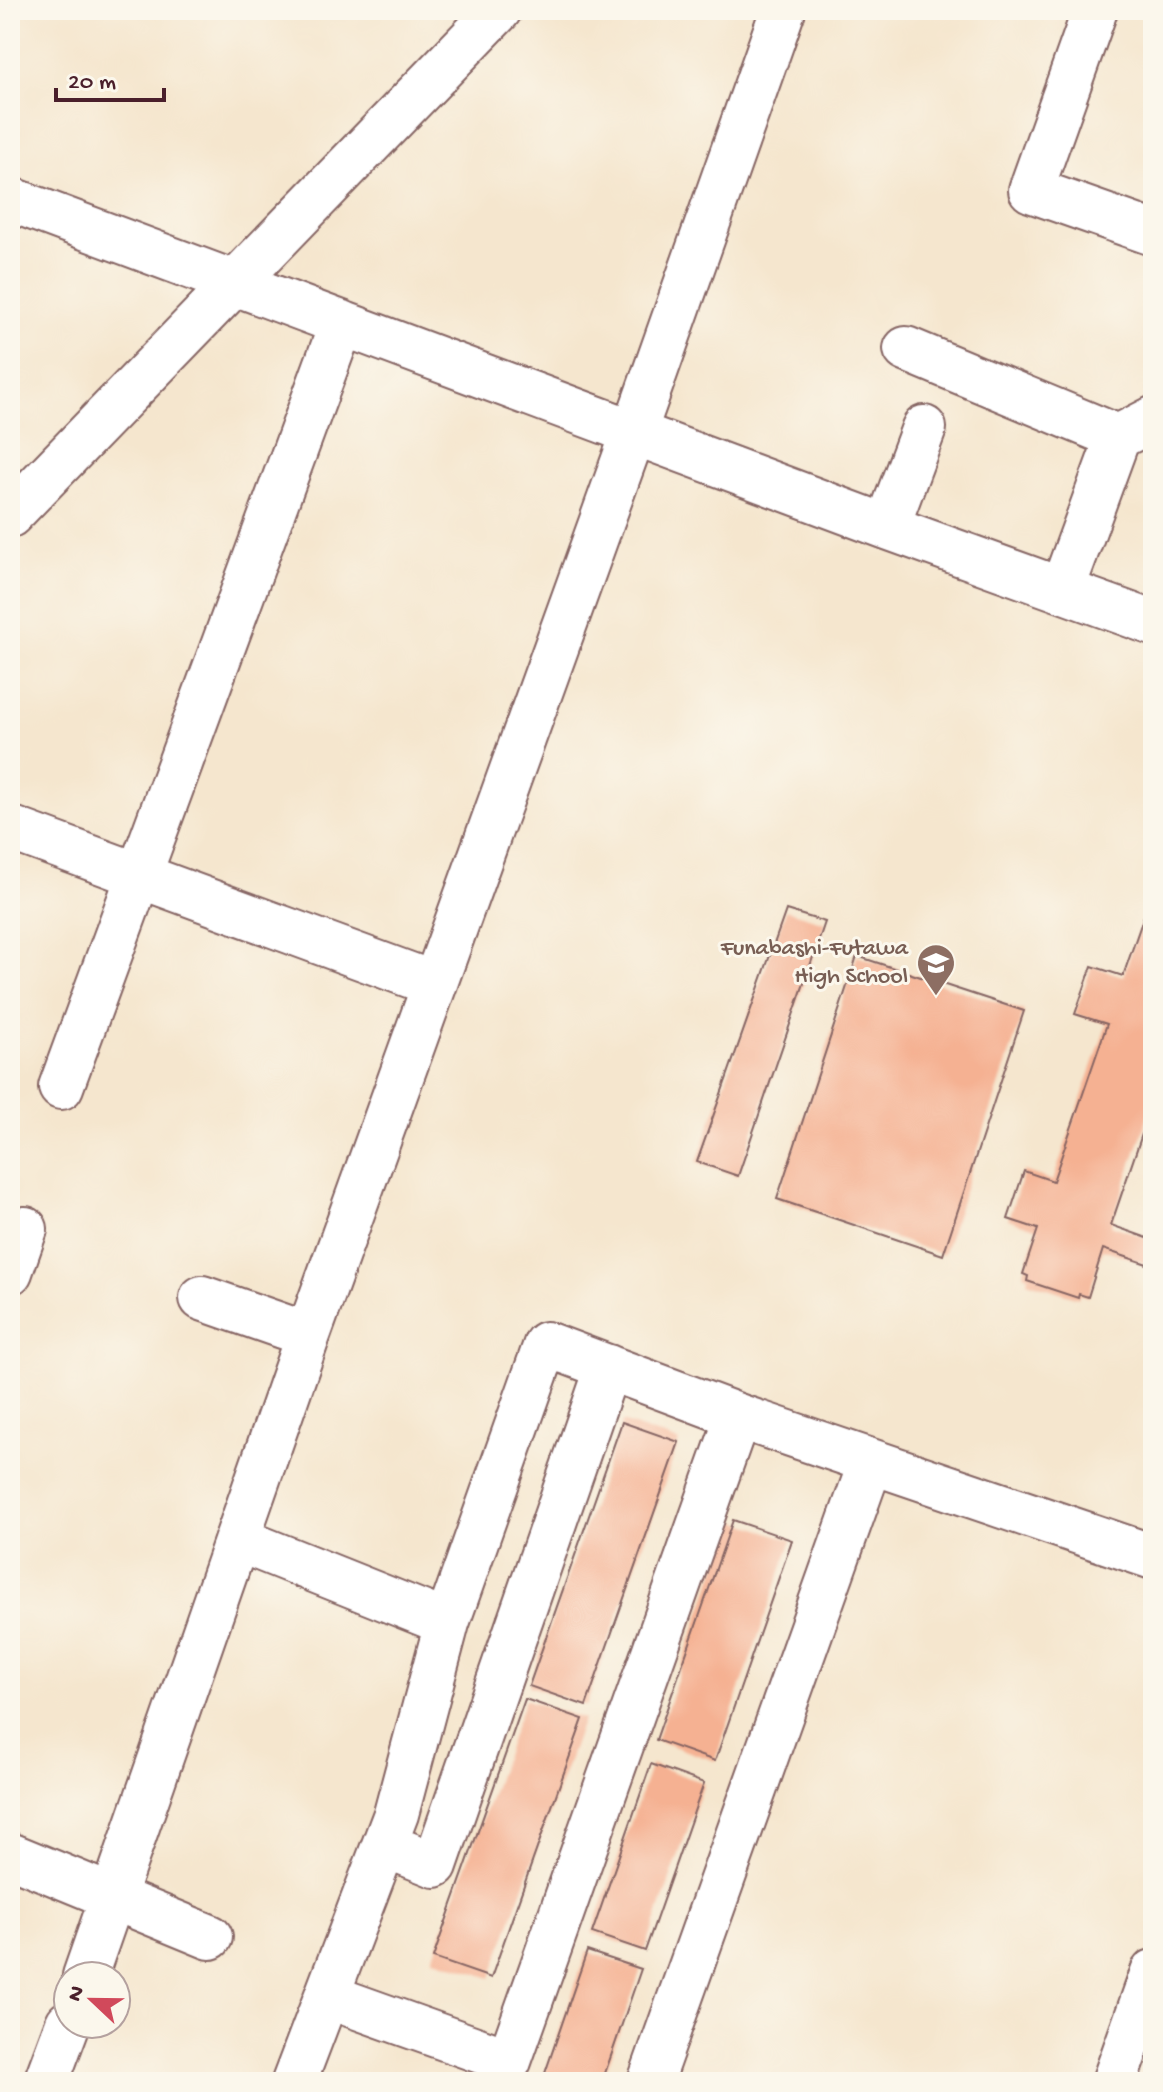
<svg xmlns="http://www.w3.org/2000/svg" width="1163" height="2092" viewBox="0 0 1163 2092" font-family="'Gochi Hand',sans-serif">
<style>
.building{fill:#f5b192}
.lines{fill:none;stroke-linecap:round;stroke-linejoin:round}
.minor-casing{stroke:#866564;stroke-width:48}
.minor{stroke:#fff;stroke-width:44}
.labels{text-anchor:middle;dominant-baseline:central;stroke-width:6;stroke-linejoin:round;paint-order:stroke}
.education-label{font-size:24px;fill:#785e54;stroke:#fbf7ec;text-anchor:end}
</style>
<rect width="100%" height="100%" fill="#fbf7ec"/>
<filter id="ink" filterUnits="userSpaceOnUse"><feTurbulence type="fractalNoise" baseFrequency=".0125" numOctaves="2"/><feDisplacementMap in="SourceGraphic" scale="16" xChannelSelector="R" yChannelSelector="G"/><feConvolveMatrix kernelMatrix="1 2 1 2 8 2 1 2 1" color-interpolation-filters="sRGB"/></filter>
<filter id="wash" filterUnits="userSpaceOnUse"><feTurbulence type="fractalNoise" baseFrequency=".006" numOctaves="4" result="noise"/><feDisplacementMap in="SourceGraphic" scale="32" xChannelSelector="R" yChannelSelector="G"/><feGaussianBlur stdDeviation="1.8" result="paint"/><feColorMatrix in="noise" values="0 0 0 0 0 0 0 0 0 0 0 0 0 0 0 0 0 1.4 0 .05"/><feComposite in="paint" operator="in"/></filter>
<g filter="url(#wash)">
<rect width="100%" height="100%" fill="#f5e6ce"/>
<g id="blocks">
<!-- building -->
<path class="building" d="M1147 907 1153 909V1102L1111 1225 1153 1240V1266L1103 1249 1088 1297 1079 1294 1078 1298 1027 1281 1028 1276 1023 1274 1038 1229 1008 1219 1024 1171 1053 1181 1107 1024 1075 1014 1092 966 1123 976Z
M786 910 825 922 738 1176 697 1162Z
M857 956 1024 1011 943 1255 777 1199Z
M622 1422 679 1442 586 1706 529 1686Z
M733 1520 792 1540 715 1761 656 1740Z
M525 1699 583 1719 491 1978 433 1958Z
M651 1764 704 1783 645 1951 592 1933Z
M587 1951 641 1969 602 2082H542Z"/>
</g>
</g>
<g filter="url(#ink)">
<use href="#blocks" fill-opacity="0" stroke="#866564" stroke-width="2"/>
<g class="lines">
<defs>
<path id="minor" d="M1095 10 1031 190 1153 233
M10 199 887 527 1153 623
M906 349 1118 437 1153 419
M10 515 499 10
M887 527 924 428
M1062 590 1118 437
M10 828 434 984
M61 1087 342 323
M10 1272 25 1229
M202 1298 308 1335
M237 1539 447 1623
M385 1845 435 1865 608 1367
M10 1855 210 1937
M85 1976 308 1335 634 432 783 10
M327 1996 509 2061 738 1416
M46 2082 68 2023
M294 2082 396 1814 447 1623 546 1344 738 1416 1153 1557
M650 2082 871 1462
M1114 2082 1153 1972"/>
</defs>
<!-- minor casing -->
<use href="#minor" class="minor-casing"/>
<!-- minor -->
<use href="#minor" class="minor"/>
</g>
</g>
<!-- icons -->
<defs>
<symbol id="school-pin" viewBox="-11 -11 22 30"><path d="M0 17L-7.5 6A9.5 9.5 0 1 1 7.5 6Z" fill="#8d6e63" stroke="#fbf7ec"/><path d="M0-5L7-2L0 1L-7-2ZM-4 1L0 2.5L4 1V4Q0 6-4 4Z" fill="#fff"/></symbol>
</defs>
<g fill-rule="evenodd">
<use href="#school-pin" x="914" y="941" width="44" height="60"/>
</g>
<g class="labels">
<!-- education labels -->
<g class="education-label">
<text x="908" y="949">Funabashi-Futawa<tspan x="908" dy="28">High School</tspan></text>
</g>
</g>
<!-- margin -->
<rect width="1163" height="2092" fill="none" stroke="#fbf7ec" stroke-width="40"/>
<!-- north arrow -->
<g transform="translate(92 2000) rotate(292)"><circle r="38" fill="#fbf7ec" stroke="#b4a19f" stroke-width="2"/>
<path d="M0-6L14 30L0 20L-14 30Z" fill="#d1495b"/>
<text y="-12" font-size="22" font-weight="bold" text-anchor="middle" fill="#4a1f2b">N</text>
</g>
<!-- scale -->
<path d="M56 88v12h108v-12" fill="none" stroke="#4a1f2b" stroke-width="4"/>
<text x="68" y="88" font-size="24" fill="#4a1f2b" stroke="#fbf7ec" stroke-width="6" paint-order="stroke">20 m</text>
</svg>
